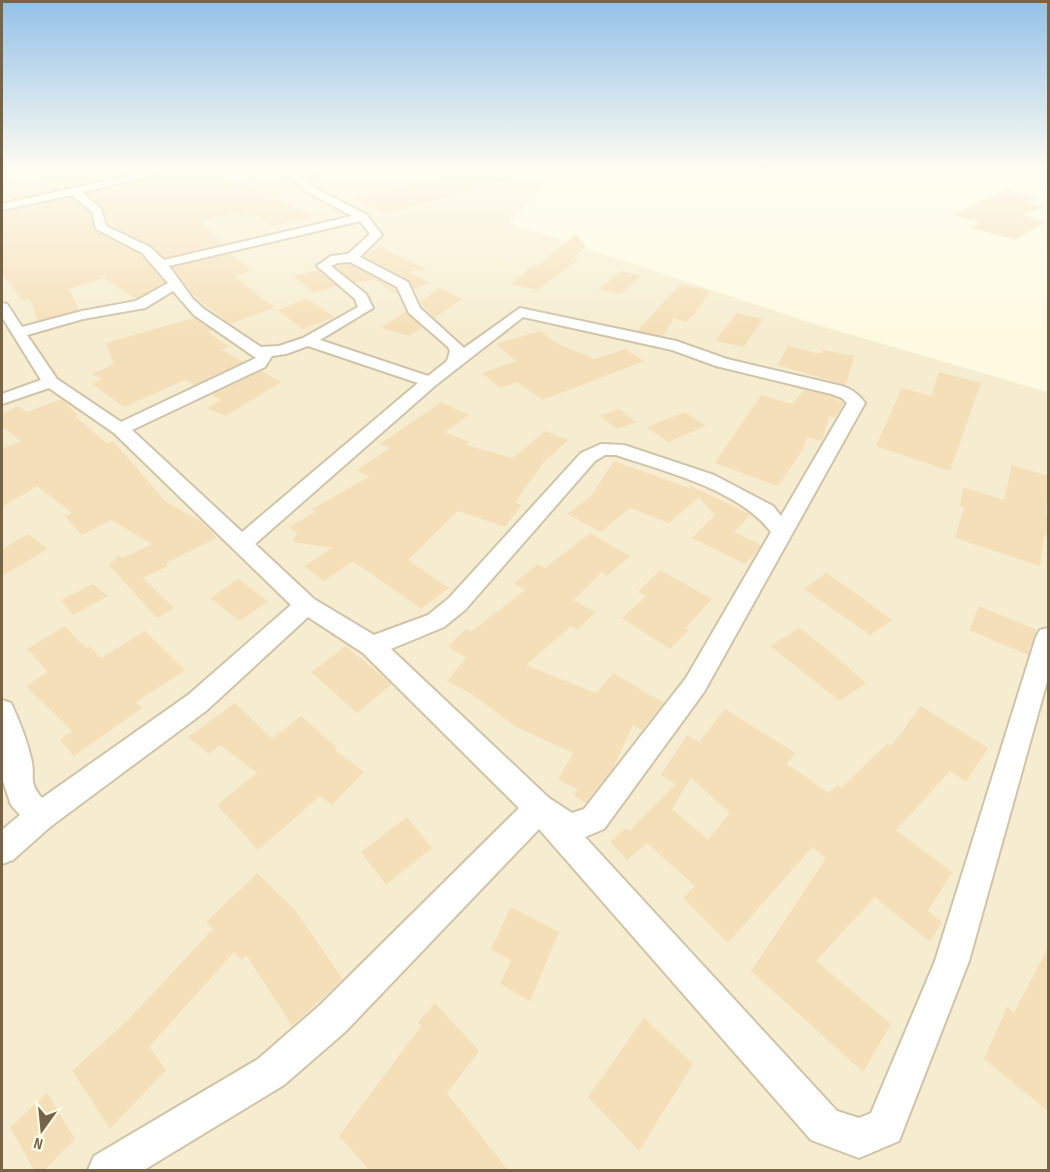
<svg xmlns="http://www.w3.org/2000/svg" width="1050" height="1172" viewBox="0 0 1050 1172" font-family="'Sofia Sans Condensed',sans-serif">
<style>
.residential{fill:#f6edd0}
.building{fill:#f5dfb8;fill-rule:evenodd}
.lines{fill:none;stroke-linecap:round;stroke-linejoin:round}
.street-casing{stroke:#cfc3a8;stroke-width:4}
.street{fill:#fff;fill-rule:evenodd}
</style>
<rect width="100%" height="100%" fill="#fefae2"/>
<!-- residential -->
<path class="residential" d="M2 169H559L509 223 818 325 1048 392V1170H2Z"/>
<!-- building -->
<path class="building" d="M72 169H151L10 200 6 195 41 188 33 178Z
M180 169H189L190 173 206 169 238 186 246 184 314 216 272 226 252 213 241 216 234 213 200 221 222 244 165 258 151 245 108 224 102 207 87 193Z
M479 169H485L509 180 386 214 353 198Z
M1006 190 1039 199 1029 203 1044 207 1023 215 1045 222 1015 240 971 228 979 223 953 215Z
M71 197 90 213 95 231 141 255 164 282 136 299 104 278 69 289 79 310 38 321 30 299 23 301 2 274V212Z
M576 234 586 246 573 258 579 259 537 290 511 284 534 265 538 266Z
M379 247 426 269 409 272 430 283 414 289 409 280 364 256Z
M231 254 251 271 236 276 259 297 275 307 230 324 195 297 173 267Z
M350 264 395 289 398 295 374 280 354 282 335 267Z
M318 270 337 286 314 293 294 276Z
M621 271 641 276 620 294 599 289Z
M681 284 710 291 695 313 686 322 674 318 663 336 637 331Z
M440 288 462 299 434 318 420 302Z
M306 299 314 303 335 317 302 329 278 310Z
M406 311 422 327 409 336 381 328Z
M736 313 763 319 744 347 716 341Z
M194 318 212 330 208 332 229 347 222 350 243 362 194 385 185 380 124 407 92 384 101 379 92 374 114 364 106 343Z
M540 331 558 344 595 359 625 349 644 361 543 400 517 382 500 388 482 373 516 361 496 344Z
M788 346 821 354 823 350 854 356 846 385 777 365Z
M261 371 281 382 226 416 207 408 221 400 212 395Z
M939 372 981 383 950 471 876 446 902 388 931 396Z
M804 390 830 396 844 403 835 418 829 416 822 441 807 437 803 449 778 486 715 463 761 395 792 404Z
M61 399 78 415 75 416 107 443 113 441 166 502 202 522 217 538 166 563 168 566 143 578 174 608 157 618 109 565 119 555 123 558 152 544 111 520 82 535 65 516 72 513 37 486 2 507V449L21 441 2 427V414L18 406 27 412Z
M441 402 469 415 445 432 469 442 466 445 513 458 545 431 568 440 542 464 515 503 522 505 505 527 458 511 408 560 449 588 421 609 353 561 324 581 304 566 332 548 292 542 297 533 289 527 315 512 312 509 369 477 357 470 390 448 380 444Z
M619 409 636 422 617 429 600 416Z
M685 412 706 426 668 442 647 427Z
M614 461 692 489 689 485 748 513 750 515 734 532 761 545 759 549 745 564 692 538 715 515 699 497 669 523 630 508 601 532 567 514 591 496Z
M1012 465 1048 476 1046 514H1048V536L1044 535 1040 566 955 538 964 507 960 506 963 487 1004 500Z
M590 533 630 556 607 576 602 572 574 600 595 612 578 630 571 626 526 665 596 693 613 673 664 703 642 730 633 725 613 768 586 803 574 796 577 789 558 780 573 753 516 727 470 693 447 681 466 658 448 646 466 629 471 632 525 590 514 583 537 564 545 568Z
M28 534 48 549 2 576V549Z
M660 570 712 599 685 628 689 630 670 649 622 618 646 596 638 592Z
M826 573 862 598 892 620 870 635 804 589Z
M238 579 268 601 240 621 210 598Z
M93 584 108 596 73 615 61 600Z
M979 606 1037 630 1028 655 969 630Z
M65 626 86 648 89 646 101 658 145 631 185 670 136 702 142 708 74 756 60 740 72 731 26 686 48 672 27 649Z
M799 628 824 647 866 683 840 701 770 646Z
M346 646 392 684 357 713 311 672Z
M235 703 272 739 301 716 337 748 335 750 364 772 332 805 320 796 258 850 217 805 257 773 220 745 209 754 188 737Z
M921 706 988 748 966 782 950 771 896 830 952 872 928 911 942 922 930 942 875 897 816 961 891 1024 863 1072 751 971 826 858 812 847 728 943 683 898 695 886 647 843 627 860 610 842 626 828 629 831 676 784 661 775 687 735 699 742 725 709 795 753 787 764 829 793 837 785 841 788 888 743 891 746ZM691 778 730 813 708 840 672 809Z
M407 817 432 848 386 885 361 852Z
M257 873 294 909 343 979 292 1026 246 955 241 960 234 952 149 1047 166 1070 110 1129 72 1071 129 1019 213 929 206 922Z
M511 907 559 932 530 1001 500 984 511 960 491 949Z
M1048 947V1111L984 1059 1007 1007 1014 1013Z
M435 1003 479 1051 447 1093 508 1170H369L339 1136 421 1026 418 1022Z
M644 1018 693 1064 639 1151 588 1097Z
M47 1093 75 1139 45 1170H34L10 1127Z"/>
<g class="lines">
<defs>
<path id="street" d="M160 169H178L82 192 101 209 106 226 150 247 164 260 352 216 305 191 283 169H294L298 173 338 169 303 178 313 187 367 215 382 235 360 257 408 282 420 308 464 348 520 308 676 341 727 359 842 386C853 390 858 394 865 403L704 692 604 829 585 837 837 1111 859 1118 871 1113 935 961 1036 637 1040 630 1048 628V678L969 961 899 1141 859 1158 811 1140 539 829 345 1032 284 1085 144 1170H88L94 1156 258 1059 319 1006 519 808 363 653 308 617 206 711 50 827 13 860 2 864V830L20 815 11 805 3 781 2 700 11 703C19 720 27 740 31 758 36 777 27 781 42 798L188 695 291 605 114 433 49 388 2 404V394L41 380 2 317V303L7 304 22 327 82 311 136 301 168 283 142 253 96 229 92 212 72 195 2 210V204ZM360 221 370 234 348 254 331 256 317 266 355 299 358 307 303 338 279 346 261 347 204 309 193 299 169 266ZM350 262 397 287 409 313 448 347 450 351 447 361 428 376 320 340 373 308 366 294 331 266 338 263ZM173 291 194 315 256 358 121 422 57 379 27 335 83 319 145 308ZM523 317 672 350 716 366 831 394 842 398 847 403 781 516 773 506 714 475 624 445 601 444 581 453 449 598 428 615 374 635 314 599 255 544 436 385ZM308 346 418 383 242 532 132 430 265 367 272 356 286 354ZM605 455H616C666 472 738 489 771 532L686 678 584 809 572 813 549 798 391 649 444 627 465 610 595 461Z"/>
</defs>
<!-- street casing -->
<use href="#street" class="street-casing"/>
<!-- street -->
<use href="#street" class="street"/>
</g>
<!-- sky -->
<linearGradient id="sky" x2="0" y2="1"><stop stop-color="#93c1e8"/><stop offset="0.51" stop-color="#fffdf2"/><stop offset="1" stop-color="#fffdf2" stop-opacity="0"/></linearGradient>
<rect width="1050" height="333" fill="url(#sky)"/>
<!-- border -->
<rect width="1050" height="1172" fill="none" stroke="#776447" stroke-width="6"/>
<!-- north arrow -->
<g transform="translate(42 1130) rotate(195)" stroke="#fffcea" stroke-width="4.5" paint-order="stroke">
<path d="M0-4.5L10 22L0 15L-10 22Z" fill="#776447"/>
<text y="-9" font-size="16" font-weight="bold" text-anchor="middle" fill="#776447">N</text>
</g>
</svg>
